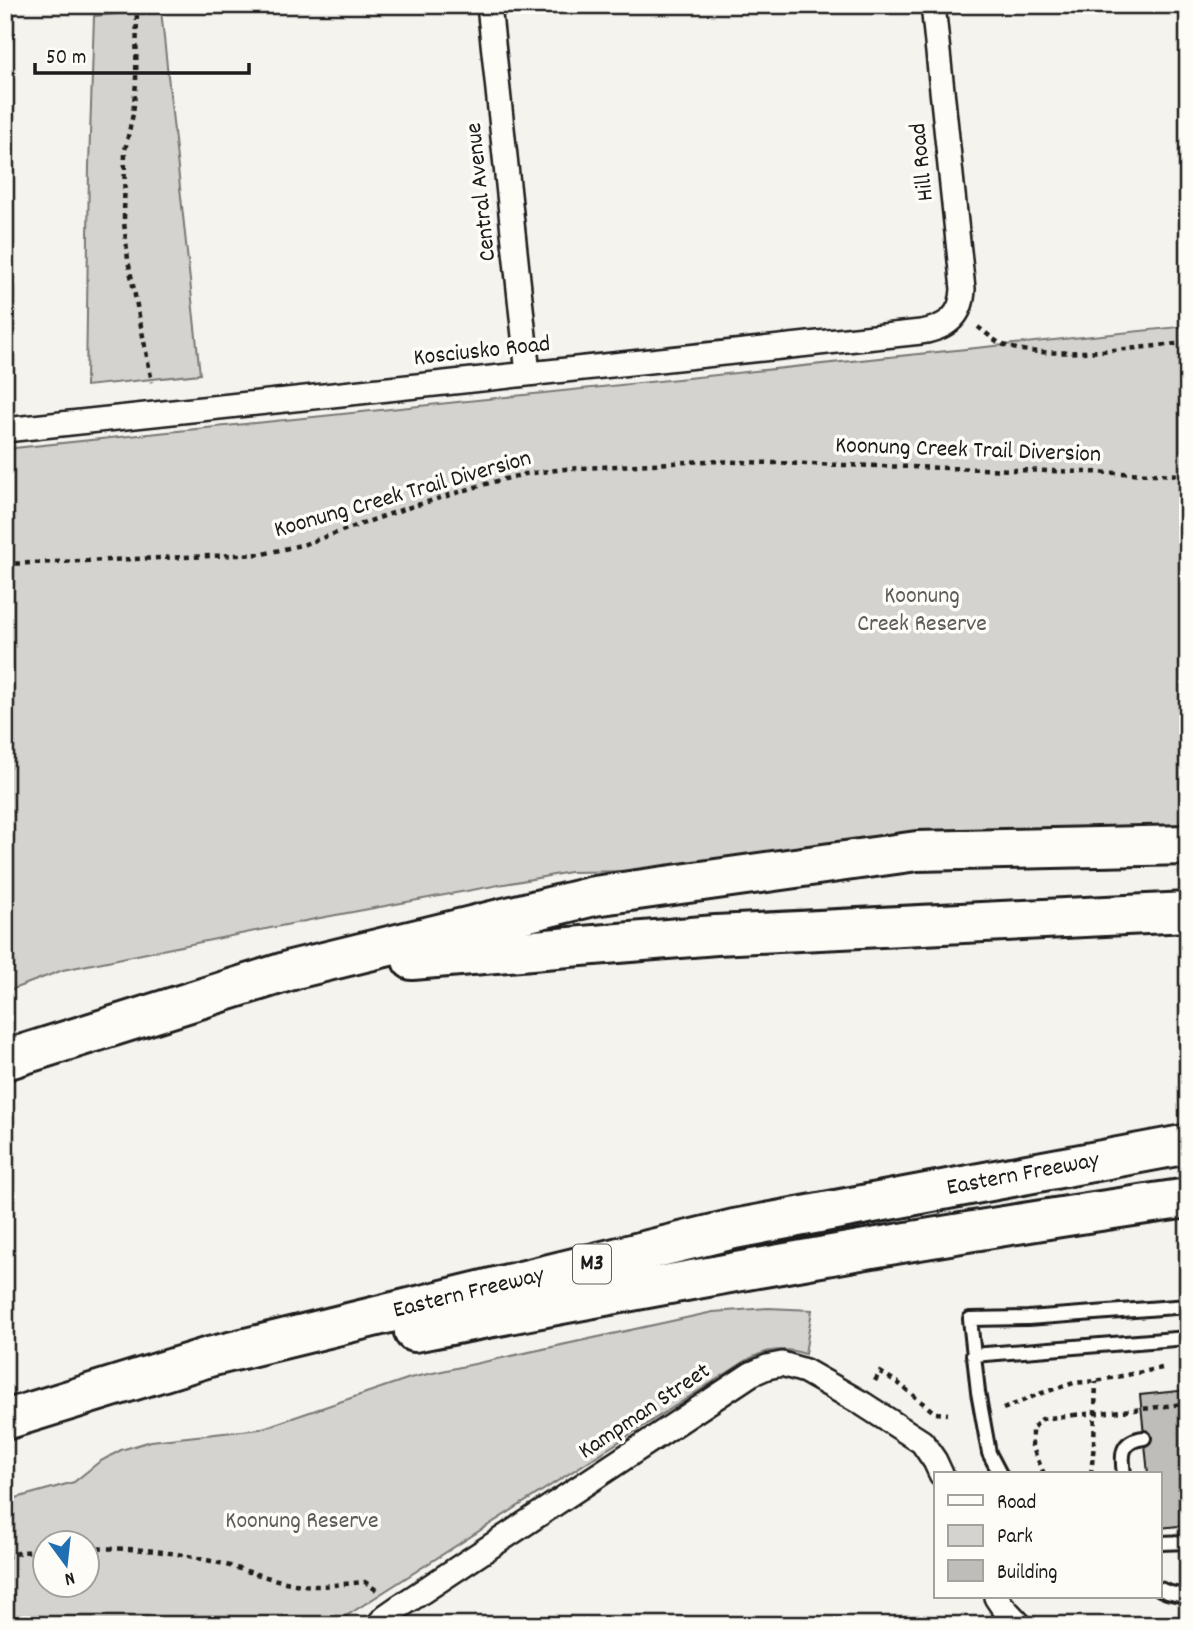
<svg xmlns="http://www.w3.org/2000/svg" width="1193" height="1630" viewBox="0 0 1193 1630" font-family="Dekko,sans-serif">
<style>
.park{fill:#d4d3cf;stroke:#787876;stroke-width:2;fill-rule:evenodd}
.building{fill:#bebdba;stroke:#1c1c1c;stroke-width:2}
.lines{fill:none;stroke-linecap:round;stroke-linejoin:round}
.service-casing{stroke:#1c1c1c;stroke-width:18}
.minor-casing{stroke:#1c1c1c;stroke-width:28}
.motorway-casing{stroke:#1c1c1c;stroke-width:44}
.path{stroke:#1c1c1c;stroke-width:4.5;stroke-dasharray:5 5;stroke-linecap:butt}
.service{stroke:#fdfcf7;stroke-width:12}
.minor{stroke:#fdfcf7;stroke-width:23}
.motorway{stroke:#fdfcf7;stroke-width:38}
.path-bridge{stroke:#1c1c1c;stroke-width:4.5;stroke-dasharray:5 5;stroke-linecap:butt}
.labels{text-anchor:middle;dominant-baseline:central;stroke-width:7;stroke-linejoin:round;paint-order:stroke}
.shield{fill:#fdfcf7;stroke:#605f5e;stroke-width:2}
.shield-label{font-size:23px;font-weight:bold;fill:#1c1c1c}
.street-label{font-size:24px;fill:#1c1c1c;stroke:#fdfcf7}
.park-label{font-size:24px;fill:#5c5c5b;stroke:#fdfcf7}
</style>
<rect width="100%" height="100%" fill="#f4f3ee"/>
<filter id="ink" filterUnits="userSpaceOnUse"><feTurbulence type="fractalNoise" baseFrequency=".0143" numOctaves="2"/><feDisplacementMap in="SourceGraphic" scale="14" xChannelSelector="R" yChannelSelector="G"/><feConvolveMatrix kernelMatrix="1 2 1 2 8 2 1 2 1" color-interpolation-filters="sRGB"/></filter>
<g filter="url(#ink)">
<!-- park -->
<path class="park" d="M161 10 200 374 86 386 89 165 94 16Z
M1188 326V850L1007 865 570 872 320 918 63 970 5 992V449Z
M768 1308 812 1310 805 1354C784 1347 766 1349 747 1360L332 1625H5V1501L74 1482 99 1462 121 1450 151 1441 260 1429 410 1378 713 1312ZM46 1542H88V1584H46Z"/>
<!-- building -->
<path class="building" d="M1188 1390V1525L1160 1528V1474H1148L1140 1395Z"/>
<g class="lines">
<defs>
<path id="service" d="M973 1355 1188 1338
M1000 1474 989 1453 978 1392 970 1319 1028 1318 1188 1306
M1124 1474C1121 1454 1121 1441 1144 1438
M1160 1543 1188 1542
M1160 1589 1167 1592 1188 1597"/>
<path id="minor" d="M489 5 528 374
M5 430 921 332C946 328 962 317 963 289L933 5
M996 1597 1002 1606 1020 1625
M378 1625 386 1616 399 1607 751 1374 767 1367 782 1364 805 1371 863 1404 922 1442 935 1461 941 1474"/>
<g id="motorway">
<path d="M412 960 716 935 1188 912"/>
<path d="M5 1060 295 969 594 896 917 851 1188 845"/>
<path d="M414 1332C671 1283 929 1235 1188 1198"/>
<path id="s1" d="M5 1420 209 1357 734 1229 1188 1144"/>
</g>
</defs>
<!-- service casing -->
<use href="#service" class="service-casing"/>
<!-- minor casing -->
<use href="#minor" class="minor-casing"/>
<!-- motorway casing -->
<use href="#motorway" class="motorway-casing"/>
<!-- path -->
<path class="path" d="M137 5 136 83 133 114 125 150 124 222 128 260 152 382
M978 327C985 332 992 339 1000 343 1036 363 1144 346 1188 343
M5 564 263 554 305 544 404 509 489 483 525 474 565 469 706 461 1188 475
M875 1381 880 1372 897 1382 935 1413 948 1414
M1003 1409 1039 1394 1074 1383 1096 1381 1162 1368
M1134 1410 1183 1404 1188 1405
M1044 1474 1032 1446V1429L1042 1419 1074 1415
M1091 1474 1094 1444 1096 1381
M88 1549C128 1547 171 1551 211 1561 246 1569 280 1585 316 1586 332 1586 349 1583 365 1582L379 1592
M5 1557 21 1552 46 1551"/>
<!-- service -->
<use href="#service" class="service"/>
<!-- minor -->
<use href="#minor" class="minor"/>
<!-- motorway -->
<use href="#motorway" class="motorway"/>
<!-- path-bridge -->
<path class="path-bridge" d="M1074 1415 1134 1410"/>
</g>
</g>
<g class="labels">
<!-- shield labels -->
<rect class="shield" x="573" y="1244.5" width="38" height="39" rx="5"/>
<g class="shield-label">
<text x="592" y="1264">M3</text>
</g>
<!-- street labels -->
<g class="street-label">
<text transform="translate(923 162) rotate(-96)">Hill Road</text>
<text transform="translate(482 192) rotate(-96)">Central Avenue</text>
<text transform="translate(482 352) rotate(-6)">Kosciusko Road</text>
<text transform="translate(968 451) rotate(2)">Koonung Creek Trail Diversion</text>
<text transform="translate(403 495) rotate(-16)">Koonung Creek Trail Diversion</text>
<text stroke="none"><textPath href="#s1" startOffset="1048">Eastern Freeway</textPath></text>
<text stroke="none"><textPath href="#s1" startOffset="481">Eastern Freeway</textPath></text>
<text transform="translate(645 1412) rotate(-34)">Kampman Street</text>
</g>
<!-- park labels -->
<g class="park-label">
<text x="922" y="597">Koonung<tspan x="922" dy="28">Creek Reserve</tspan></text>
<text x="302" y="1522">Koonung Reserve</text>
</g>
</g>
<!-- margin -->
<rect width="1193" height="1630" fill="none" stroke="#fdfcf7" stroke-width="28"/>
<rect x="14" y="14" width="1165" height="1602" fill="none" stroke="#1c1c1c" stroke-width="2.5" filter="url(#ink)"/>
<!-- legend -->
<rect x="934" y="1472" width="228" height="126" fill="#fdfcf7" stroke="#a3a29f" stroke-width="2"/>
<rect x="948" y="1495" width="35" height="10" fill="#fdfcf7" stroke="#a3a29f" stroke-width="2"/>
<text x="997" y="1508" font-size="21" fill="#1c1c1c">Road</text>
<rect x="948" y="1525" width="35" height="21" fill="#d4d3cf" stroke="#a3a29f" stroke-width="2"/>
<text x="997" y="1542" font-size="21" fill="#1c1c1c">Park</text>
<rect x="948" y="1560" width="35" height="21" fill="#bebdba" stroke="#a3a29f" stroke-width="2"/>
<text x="997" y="1578" font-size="21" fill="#1c1c1c">Building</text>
<!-- north arrow -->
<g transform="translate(66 1564) rotate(165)"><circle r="33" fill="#fdfcf7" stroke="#a3a29f" stroke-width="2"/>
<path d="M0-5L12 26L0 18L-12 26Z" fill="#1f6fb2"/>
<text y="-10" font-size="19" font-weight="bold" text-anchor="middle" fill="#1c1c1c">N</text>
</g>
<!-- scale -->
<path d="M35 63v10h214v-10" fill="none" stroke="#1c1c1c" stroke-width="3.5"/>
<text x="46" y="63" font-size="21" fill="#1c1c1c" stroke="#fdfcf7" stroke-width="5" paint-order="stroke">50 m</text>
</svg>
